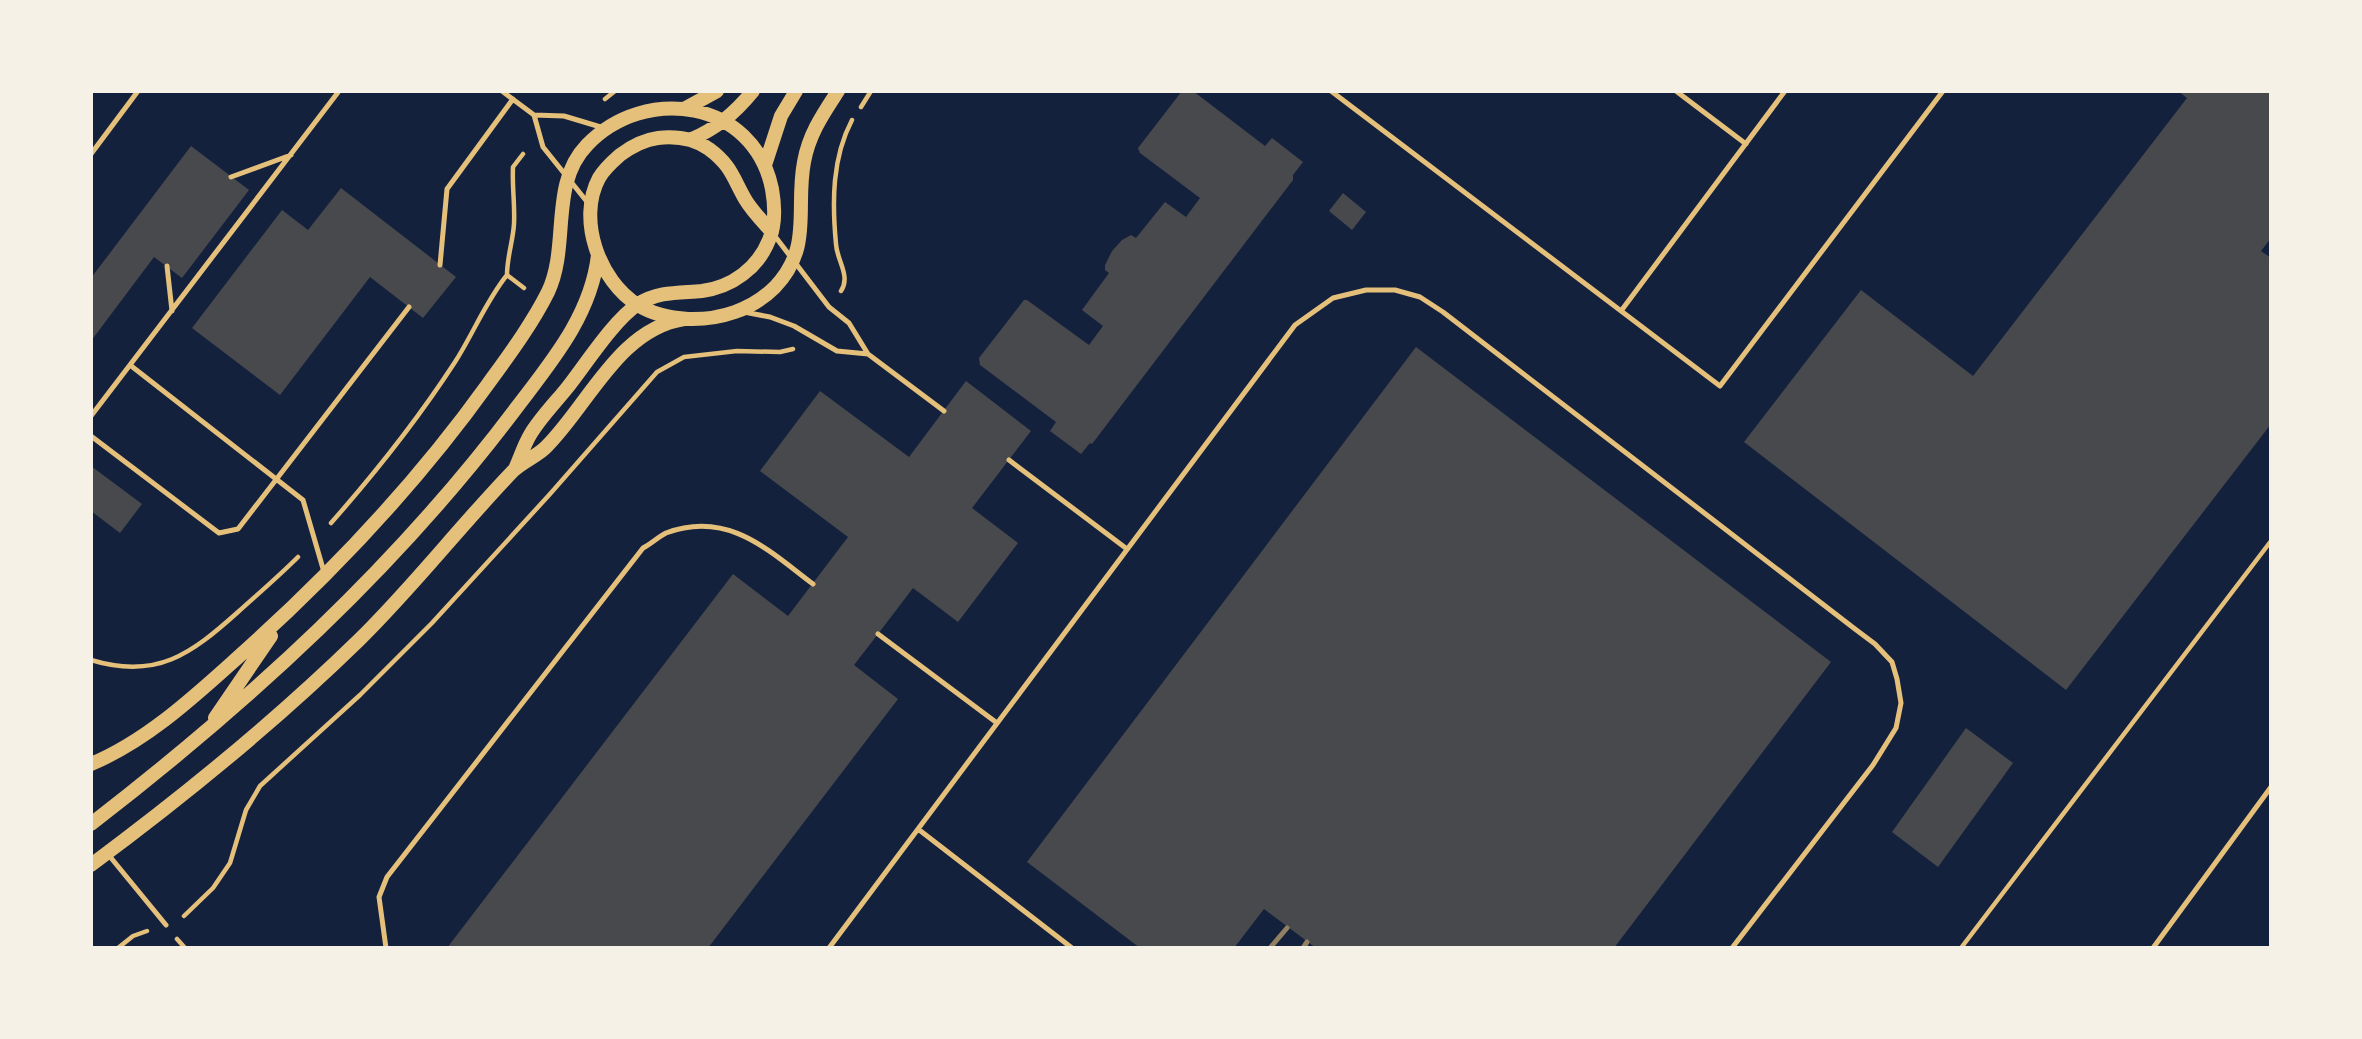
<svg xmlns="http://www.w3.org/2000/svg" width="2362" height="1039" viewBox="0 0 2362 1039" font-family="'Titillium Web',sans-serif">
<style>
.building{fill:#48494c}
.lines{fill:none;stroke-linecap:round;stroke-linejoin:round}
.path{stroke:#e5c07b;stroke-width:4.5}
.service{stroke:#e5c07b;stroke-width:5}
.secondary{stroke:#e5c07b;stroke-width:14}
.rail{stroke:#918062;stroke-width:5}
</style>
<rect width="100%" height="100%" fill="#14213d"/>
<!-- building -->
<path class="building" d="M1182 91H1193L1265 146 1272 138 1303 162 1293 175V180L1092 444 1090 443 1081 454 1050 431 1056 422 980 365 979 358 1024 300H1027L1089 345 1103 326 1082 310 1109 273 1105 270V265L1112 251 1122 240 1131 235 1136 238 1165 202 1186 217 1200 198 1140 153 1138 148Z
M2178 91H2271V238L2261 251 2271 258V424L2066 690 1744 442 1861 290 1973 376 2187 98Z
M191 146 249 190 182 278 154 257 91 341V278Z
M341 188 456 277 423 318 370 277 280 395 192 328 282 210 308 230Z
M1343 193 1366 212 1352 230 1329 211Z
M1416 347 1831 662 1614 948H1316L1264 909 1234 948H1140L1027 862Z
M966 381 1031 431 972 508 1018 543 958 622 913 588 878 634 854 665 898 699 708 948H447L733 574 788 616 848 537 760 471 820 391 909 457Z
M91 466 142 504 120 533 91 511Z
M1966 728 2013 763 1938 867 1892 832Z"/>
<g class="lines">
<!-- path -->
<path class="path" d="M605 99 615 91
M861 107 871 91
M507 275C507 257 513 241 514 224 515 205 512 186 513 167L523 154
M841 291C851 276 837 261 836 244 832 202 832 158 852 120
M331 523C376 472 418 419 455 362 473 334 486 301 507 275L524 288
M91 660C157 680 191 654 238 612 258 594 279 576 298 557
M184 916 213 888 230 863 246 810 260 786 360 695 432 623 550 494 657 372 684 357 737 351 780 352 793 349
M177 939 185 948
M118 948 133 936 147 931
M1961 948 2271 541"/>
<!-- service -->
<path class="service" d="M502 91 534 115
M1331 91 1720 386 1943 91
M1676 91 1746 144
M534 115 543 147 588 203
M534 115 564 116 604 128
M91 154 138 91
M231 177 291 155
M774 235 829 307 849 323 868 354 944 411
M440 265 447 189 513 99
M167 266 172 311
M1621 311 1785 91
M744 312 770 317 794 326 837 351 868 354
M130 365 303 500 324 572
M91 416 339 91
M91 436 219 533 238 529 409 307
M1009 460 1127 549
M878 634 997 723
M918 829 1072 948
M107 853 166 925
M386 948 379 897 387 877 643 548C651 544 658 537 666 533 728 510 768 550 813 584
M829 948 1295 325 1333 298 1366 290H1395L1420 297 1443 312 1855 629 1875 644 1892 662 1897 679 1901 703 1896 728 1873 765 1732 948
M2153 948 2271 787"/>
<!-- secondary -->
<path class="secondary" d="M686 108 717 91
M690 140C717 128 734 114 753 91
M765 165 781 116 796 91
M772 232C763 222 752 211 745 199 733 178 731 165 709 149 693 138 676 136 658 138 643 140 632 146 620 155 612 162 604 169 599 178 577 219 599 281 638 305 652 314 672 318 688 319 720 320 752 310 775 287 813 247 795 209 804 162 809 134 823 114 838 91
M215 718 271 636
M91 764C149 740 198 693 245 651 335 570 417 483 488 384 509 355 532 324 548 292 570 246 549 184 587 145 645 84 754 100 772 189 775 206 776 224 769 240 758 268 732 287 702 291 679 293 659 291 638 304 613 321 586 364 567 388 555 403 540 418 530 435 524 445 520 458 515 469
M91 824C249 702 397 567 517 407 552 361 591 315 598 255
M91 865C184 796 276 721 359 640 414 586 460 526 513 471 523 461 538 456 547 446 589 404 619 329 684 319"/>
<!-- rail -->
<path class="rail" d="M1270 948 1287 928
M1303 948 1307 942"/>
</g>
<!-- border -->
<rect width="2362" height="1039" fill="none" stroke="#f6f1e7" stroke-width="186"/>
</svg>
